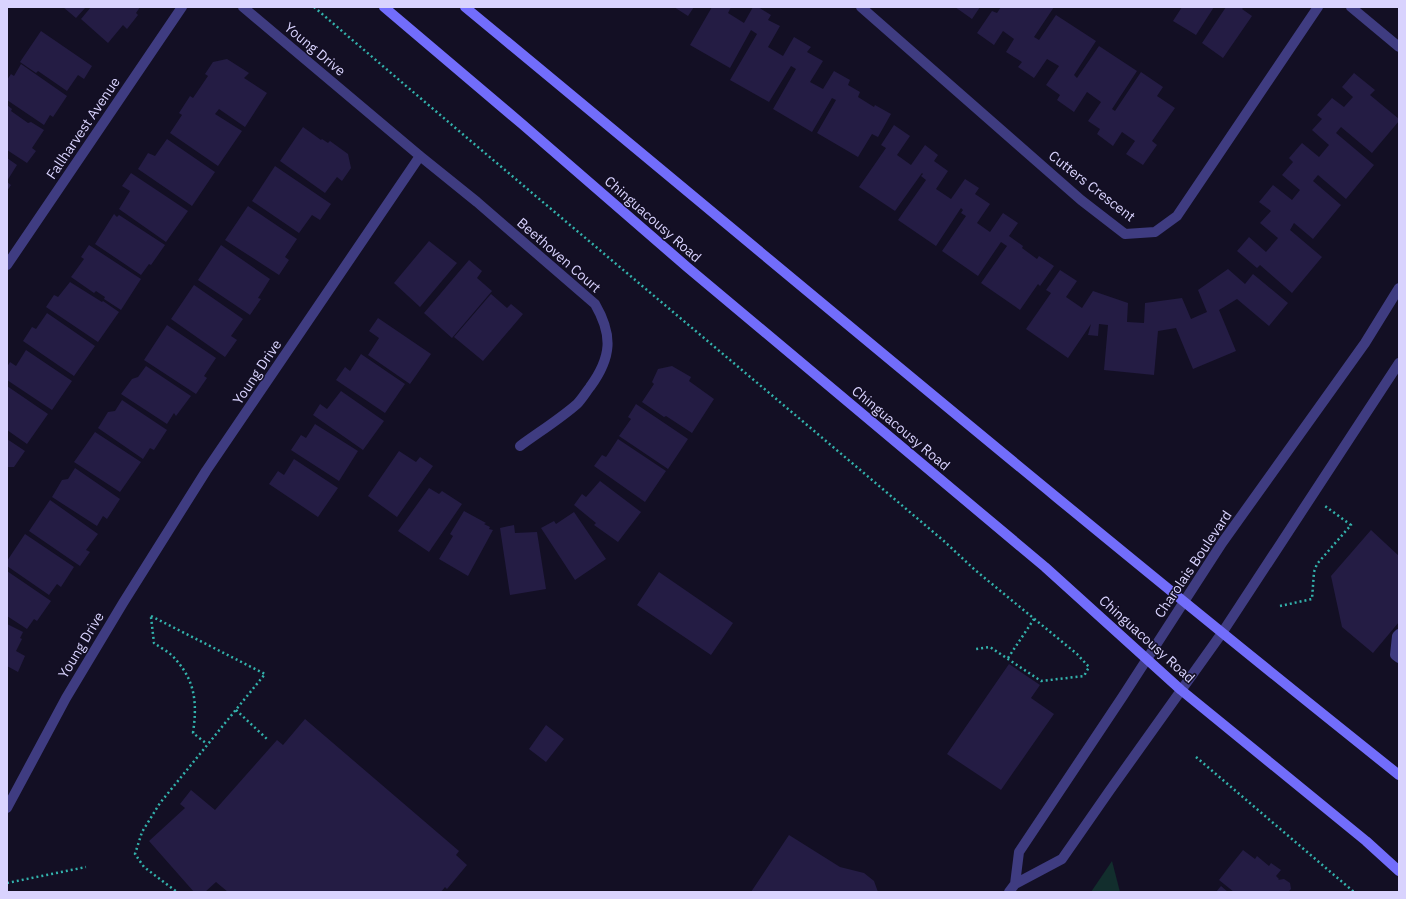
<svg xmlns="http://www.w3.org/2000/svg" width="1406" height="899" viewBox="0 0 1406 899" font-family="'IBM Plex Sans',sans-serif">
<style>
.green{fill:#122e2d}
.building{fill:#241c44}
.lines{fill:none;stroke-linecap:round;stroke-linejoin:round}
.path{stroke:#33b2ac;stroke-width:2.5;stroke-dasharray:2 3;stroke-linecap:butt}
.service{stroke:#3f3c81;stroke-width:10}
.minor{stroke:#3f3c81;stroke-width:10}
.tertiary{stroke:#3f3c81;stroke-width:10}
.secondary{stroke:#726dfb;stroke-width:10}
.labels{text-anchor:middle;dominant-baseline:central;stroke-width:3;stroke-linejoin:round;paint-order:stroke}
.street-label{font-size:14px;fill:#d9d3fe;stroke:#130f24}
</style>
<rect width="100%" height="100%" fill="#130f24"/>
<!-- green -->
<path class="green" d="M1112 861 1120 892H1091Z"/>
<!-- building -->
<path class="building" d="M63 7H86L76 18Z
M91 7H140L136 13 138 15 127 29 123 25 108 43 81 19Z
M674 7H694L688 16Z
M712 7H731L728 13 744 23 753 7H758L771 15 768 20 780 26 768 47 783 56 794 37 811 47 807 52 823 61 810 82 823 89 834 71 850 80 848 85 860 92 858 97 874 107 875 105 891 114 878 137 872 134 858 157 817 133 836 100 832 98 812 132 773 109 796 69 791 66 769 102 730 80 757 34 751 30 730 68 690 45Z
M955 7H980L972 19Z
M1001 7H1054L1034 37 1039 40 1056 15 1096 41 1074 75 1077 78 1099 46 1137 71 1112 109 1115 111 1141 72 1163 87 1157 96 1175 108 1152 141 1157 145 1143 165 1126 154 1135 141 1122 132 1113 146 1097 134 1100 129 1088 121 1101 102 1087 92 1074 112 1057 100 1060 95 1046 85 1059 66 1047 59 1034 78 1018 67 1022 62 1006 52 1014 39 1003 31 994 45 977 33 992 11 997 13Z
M1182 7H1214L1196 35 1173 21Z
M1226 7H1244L1242 9 1252 16 1223 58 1202 43Z
M41 31 92 66 84 79 78 75 67 91 38 71 36 73 20 62Z
M227 59 249 73 244 78 267 93 245 127 219 109 215 114 242 131 218 166 170 133 182 115 179 113 190 96 193 98 208 76 205 74 213 62Z
M21 64 67 96 53 117 50 115 44 125 7 100V80L11 74 14 76Z
M1354 73 1375 90 1370 95 1399 119V121L1372 153 1341 127 1336 133 1374 165 1346 199 1318 175 1313 181 1341 205 1313 239 1294 223 1290 230 1322 257 1292 293 1260 265 1257 268 1237 251 1249 237 1266 252 1278 238 1260 223 1271 211 1259 202 1273 185 1292 200 1300 190 1282 175 1293 162 1289 158 1302 143 1319 157 1329 145 1312 130 1322 119 1317 115 1332 98 1344 107 1353 97 1342 87Z
M7 105 12 109 11 111 28 123 31 122 44 130 32 148 36 151 27 163 7 150Z
M894 125 910 136 897 155 911 165 925 145 938 155 934 161 948 171 936 189 951 199 965 179 979 188 975 194 990 204 977 223 990 232 1003 213 1018 223 1009 236 1023 246 1022 248 1037 259 1039 256 1054 266 1040 286 1038 284 1020 310 981 283 1007 246 1001 242 978 276 942 251 966 216 961 213 963 210 961 208 936 246 898 220 926 180 921 176 923 174 922 173 895 211 859 187 886 148 881 145Z
M303 127 321 140 322 139 328 143 330 141 348 154 351 168 342 181 337 177 325 193 280 161Z
M167 139 215 172 192 206 138 169 148 153 155 156Z
M7 158 17 165 7 181Z
M275 166 331 204 320 220 312 215 299 233 252 201Z
M131 173 188 211 166 242 119 209 130 191 122 186Z
M7 182 11 185 7 191Z
M248 206 297 239 285 257 289 260 279 275 225 240Z
M114 214 117 217 119 215 165 245 151 265 149 264 141 275 95 244Z
M429 241 457 263 420 307 394 283Z
M89 245 141 279 121 310 104 299 105 297 96 291 94 293 71 277 84 259 81 257Z
M221 245 270 279 258 298 261 299 250 315 198 280Z
M469 260 482 271 477 278 492 291 452 338 424 313Z
M1228 269 1245 284 1253 274 1288 303 1269 326 1237 299 1219 310 1236 351 1193 369 1176 328 1158 331 1154 375 1104 370 1108 325 1099 324 1098 336 1088 335 1091 324 1068 358 1026 329 1051 293 1046 290 1060 270 1077 281 1066 297 1082 308 1093 291 1128 303 1127 322 1144 323 1145 303 1182 298 1191 319 1207 312 1198 290Z
M70 282 102 302 103 301 119 312 98 342 46 307 54 295 58 297Z
M194 285 243 319 231 336 237 340 225 357 171 319Z
M491 294 507 308 511 304 523 314 483 361 454 337Z
M47 313 95 346 74 376 23 341 32 327 36 329Z
M378 318 431 354 410 384 368 355 379 338 369 331Z
M167 325 216 358 204 376 207 378 196 394 144 360Z
M26 350 72 381 52 410 7 380V367L10 362 16 366Z
M361 354 405 384 385 413 336 380 345 367 350 371Z
M146 366 191 396 176 416 174 413 167 424 121 394 132 379 138 377Z
M672 366 691 377 689 381 714 399 692 433 666 416 664 417 642 402 654 384 652 382 658 369Z
M7 386 48 414 27 444 7 430Z
M341 391 384 421 363 450 313 415 320 404 327 409Z
M122 400 167 430 154 450 150 448 143 459 98 428 108 412 115 411Z
M636 404 688 439 668 469 619 436 631 419 628 417Z
M315 424 358 451 339 481 291 450 301 435 306 438Z
M95 432 141 462 120 492 74 462Z
M7 439 25 451 14 467H7Z
M618 439 666 471 645 502 594 466 602 455 606 457Z
M399 451 416 462 420 457 433 466 397 517 368 496Z
M294 459 338 488 318 517 269 484 278 471 284 475Z
M75 468 120 499 107 519 103 516 97 526 52 497 62 480 68 479Z
M600 481 641 512 618 542 594 525 596 523 574 505 582 494 586 497Z
M429 488 439 494 442 491 462 504 429 552 398 531Z
M50 500 98 534 86 550 90 552 80 566 29 531Z
M464 511 486 523 484 524 490 527 489 529 493 530 468 576 439 559 453 536 450 534Z
M574 512 606 559 575 580 541 528 554 521 556 524Z
M514 525 515 533 537 532 546 589 510 595 500 528Z
M1371 530 1399 556V622L1373 653 1342 627 1331 576Z
M25 534 74 567 61 587 57 584 49 595 7 566V561Z
M7 571 51 601 37 621 34 619 27 629 7 616Z
M659 572 733 623 711 655 637 605Z
M7 624 23 632 20 638 22 639 16 651 25 656 18 672 7 666Z
M1009 664 1040 685 1031 698 1054 714 1001 790 947 754Z
M305 719 459 851 456 855 467 865 447 889 445 887 441 892H228L216 882 205 892H194L149 841 185 808 180 804 191 790 215 810 277 740 283 745Z
M546 725 564 739 546 762 529 749Z
M789 835 840 867 864 873 874 881 878 892H751Z
M1243 850 1255 859 1257 856 1269 866 1271 863 1281 870 1276 876 1279 879 1278 880 1284 879 1290 883 1291 889 1288 892H1234L1219 880Z
M1221 886 1228 892H1216Z"/>
<g class="lines">
<!-- path -->
<path class="path" d="M314 7C523 187 735 363 945 542L975 570 1077 654 1089 667 1084 676 1041 681 990 647 976 649
M1280 606 1312 599 1314 572 1317 564 1351 525 1325 506
M151 616 265 674 160 803 142 832 135 854 144 867 177 892
M151 617 154 643C161 648 171 653 176 660 196 682 197 705 193 733L207 744
M1008 658 1034 619
M236 710 267 739
M1196 757 1354 892
M7 883 86 867"/>
<!-- service -->
<path class="service" d="M1399 634 1397 636 1395 655 1399 658"/>
<!-- minor -->
<path class="minor" d="M243 7 420 156 477 202 595 304C613 335 612 357 590 387 586 392 582 399 577 404 560 419 539 432 520 446
M861 7 1081 200 1125 234 1155 232 1177 216 1318 7
M7 265 182 7
M7 808 66 698 123 603 206 471 420 156"/>
<!-- tertiary -->
<path class="tertiary" d="M1351 7 1399 47
M1015 884 1062 859 1110 790 1222 633 1399 363
M1009 892 1015 884 1019 852 1123 696 1222 543 1365 343 1399 288"/>
<!-- secondary -->
<path class="secondary" d="M384 7 522 124 687 267 1045 567 1181 690 1366 841 1399 871
M465 7C776 264 1084 524 1399 775"/>
</g>
<g class="labels">
<!-- street labels -->
<g class="street-label">
<text transform="translate(315 49) rotate(40)">Young Drive</text>
<text transform="translate(83 128) rotate(-56)">Fallharvest Avenue</text>
<text transform="translate(1092 186) rotate(38)">Cutters Crescent</text>
<text transform="translate(653 219) rotate(41)">Chinguacousy Road</text>
<text transform="translate(559 255) rotate(41)">Beethoven Court</text>
<text transform="translate(257 372) rotate(-56)">Young Drive</text>
<text transform="translate(901 428) rotate(40)">Chinguacousy Road</text>
<text transform="translate(1193 564) rotate(-56)">Charolais Boulevard</text>
<text transform="translate(1147 639) rotate(42)">Chinguacousy Road</text>
<text transform="translate(81 645) rotate(-59)">Young Drive</text>
</g>
</g>
<!-- border -->
<rect width="1406" height="899" fill="none" stroke="#d9d3fe" stroke-width="16"/>
</svg>
